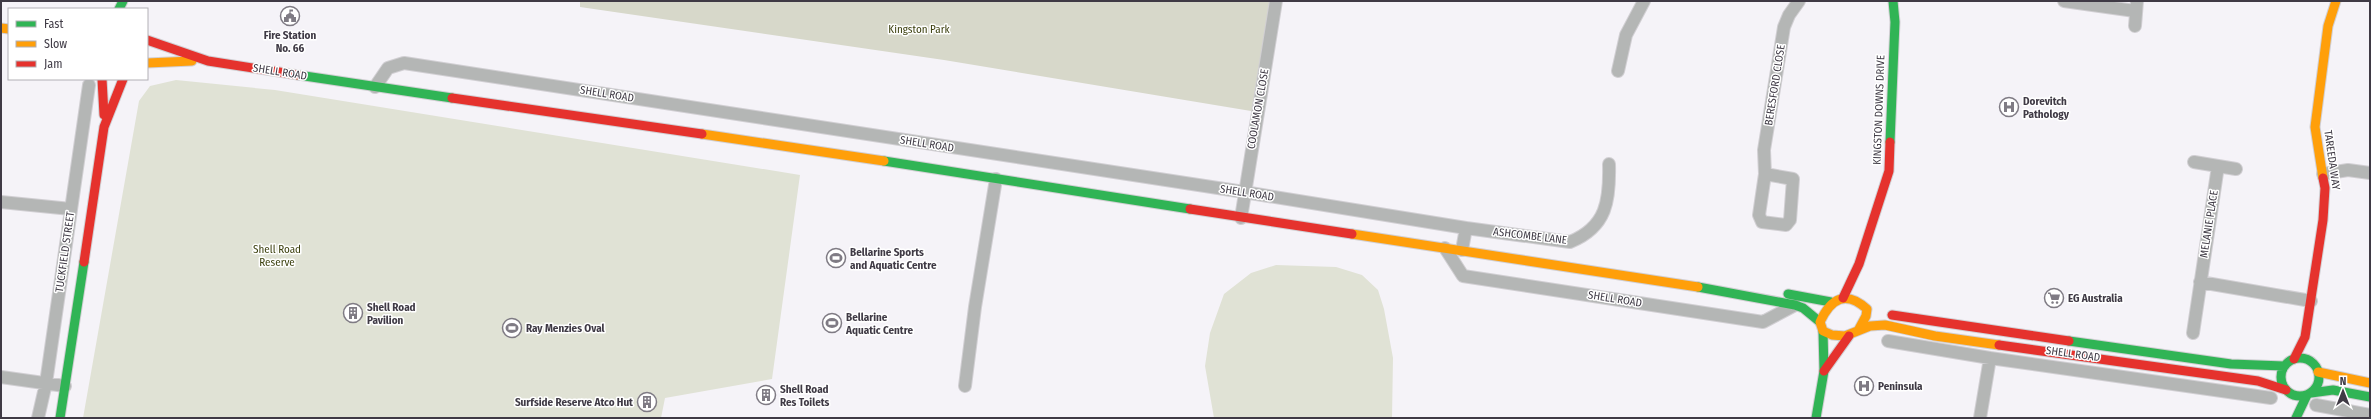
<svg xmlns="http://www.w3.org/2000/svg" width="2371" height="419" viewBox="0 0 2371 419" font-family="'Fira Sans Condensed',sans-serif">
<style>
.green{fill:#e0e2d5}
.forest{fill:#d7d8ca}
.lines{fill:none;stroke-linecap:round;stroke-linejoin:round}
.street-casing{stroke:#d1cfd3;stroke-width:14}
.fast-casing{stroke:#d1cfd3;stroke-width:11}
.slow-casing{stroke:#d1cfd3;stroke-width:11}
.jam-casing{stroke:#d1cfd3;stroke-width:11}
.street{stroke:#b4b6b5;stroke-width:12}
.fast{stroke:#30b455;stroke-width:9}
.slow{stroke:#ff9f0a;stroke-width:9}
.jam{stroke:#e5322d;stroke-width:9}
.labels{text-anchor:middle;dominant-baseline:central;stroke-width:3;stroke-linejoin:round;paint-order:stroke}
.park-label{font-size:11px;fill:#3c400e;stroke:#fff}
.poi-label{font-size:11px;font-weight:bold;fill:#3f3a45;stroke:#fff;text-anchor:start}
.street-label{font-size:11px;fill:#3f3a45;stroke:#fff}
</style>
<rect width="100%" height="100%" fill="#f5f3f8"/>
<!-- green -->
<path class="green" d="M176 80 275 90 800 175 772 379 665 398 661 418H83L139 101 150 86Z
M1276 265 1336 267 1362 275 1378 290 1384 309 1393 358 1392 418H1214L1205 366 1210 333 1224 294 1251 273Z"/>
<!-- forest -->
<path class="forest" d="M580 1H1276L1257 112 944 60 580 7Z"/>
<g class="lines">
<defs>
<path id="street" d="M2064 1 2135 11
M2135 26 2137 1
M1618 71 1626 35 1644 1
M375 87 388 68 404 63 1244 192 1466 228 1570 242C1607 227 1610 200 1609 164
M2194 162 2236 169
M1765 174 1793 179 1790 220 1786 225 1762 222 1759 215 1765 174 1764 150 1784 27 1789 15 1799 1
M2323 174 2348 170 2370 173
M1 202 71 209
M1241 218 1276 1
M1445 248 1463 276 1763 322 1795 305
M1462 250 1466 228
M2200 282 2311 301
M2193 333 2218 166
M1888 341 1990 358 2271 398
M1 377 65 386
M965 386 975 307 996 179
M2316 405 2370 415
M38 418 46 383 89 85
M1980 418 1990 358"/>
<path id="fast" d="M119 9 123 1
M298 75 452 98
M1890 142 1895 22 1893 1
M884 161 1190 209
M1698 287 1795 305 1803 308 1820 322
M1788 294 1831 302
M2069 341 2231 364 2284 366
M2281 377a19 19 0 1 1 38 0a19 19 0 1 1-38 0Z
M2311 393 2333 390 2370 397
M60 418 84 262
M1816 418 1824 371 1823 331
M2296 418 2307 395"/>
<path id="slow" d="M1 28 9 29
M147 63 192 61
M702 134 884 161
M2323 178 2315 127 2328 26 2336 1
M1352 234 1698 287
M1859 329 1866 316 1867 309C1846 290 1831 298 1820 322L1823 331 1832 335 1845 336 1870 326 1885 325 1935 336 1999 345
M2318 372 2370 383"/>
<path id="jam" d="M147 40 208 61 298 75
M102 79 104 115
M452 98 702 134
M1190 209 1352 234
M84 262 104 127 123 79
M1843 298 1859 264 1889 171 1890 142
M1892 315 2069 341
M1999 345 2258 381 2286 390
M2294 359 2305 337 2323 220 2325 188 2323 178
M1824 371 1849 336"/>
</defs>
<!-- street casing -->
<use href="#street" class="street-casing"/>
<!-- fast casing -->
<use href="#fast" class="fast-casing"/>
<!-- slow casing -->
<use href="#slow" class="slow-casing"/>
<!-- jam casing -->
<use href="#jam" class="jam-casing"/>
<!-- street -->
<use href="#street" class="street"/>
<!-- fast -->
<use href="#fast" class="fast"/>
<!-- slow -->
<use href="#slow" class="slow"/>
<!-- jam -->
<use href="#jam" class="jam"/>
</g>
<!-- icons -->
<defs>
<symbol id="civic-ring" viewBox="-11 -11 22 22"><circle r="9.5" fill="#fff" stroke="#7f7b84" stroke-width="1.5"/><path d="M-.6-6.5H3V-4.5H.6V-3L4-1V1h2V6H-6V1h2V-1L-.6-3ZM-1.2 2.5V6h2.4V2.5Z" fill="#7f7b84"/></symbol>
<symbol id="hospital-ring" viewBox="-11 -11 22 22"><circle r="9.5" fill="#fff" stroke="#7f7b84" stroke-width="1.5"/><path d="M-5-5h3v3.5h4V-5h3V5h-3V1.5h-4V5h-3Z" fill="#7f7b84"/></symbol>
<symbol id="stadium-ring" viewBox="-11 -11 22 22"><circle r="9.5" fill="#fff" stroke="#7f7b84" stroke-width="1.5"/><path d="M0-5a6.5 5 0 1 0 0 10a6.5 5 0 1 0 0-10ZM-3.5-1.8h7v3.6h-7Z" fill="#7f7b84"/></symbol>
<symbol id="supermarket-ring" viewBox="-11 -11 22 22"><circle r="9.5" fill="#fff" stroke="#7f7b84" stroke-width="1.5"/><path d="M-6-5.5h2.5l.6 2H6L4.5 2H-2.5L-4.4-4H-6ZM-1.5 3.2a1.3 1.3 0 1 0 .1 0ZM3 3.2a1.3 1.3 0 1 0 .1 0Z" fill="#7f7b84"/></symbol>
<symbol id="building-ring" viewBox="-11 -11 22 22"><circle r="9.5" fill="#fff" stroke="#7f7b84" stroke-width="1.5"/><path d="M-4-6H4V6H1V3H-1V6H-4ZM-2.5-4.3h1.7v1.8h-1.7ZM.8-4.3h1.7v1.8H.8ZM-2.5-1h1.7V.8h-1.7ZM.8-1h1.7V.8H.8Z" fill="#7f7b84"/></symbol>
</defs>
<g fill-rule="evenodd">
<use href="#civic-ring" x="279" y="5" width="22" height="22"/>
<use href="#hospital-ring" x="1998" y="96" width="22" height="22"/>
<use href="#stadium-ring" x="825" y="247" width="22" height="22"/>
<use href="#supermarket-ring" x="2043" y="287" width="22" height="22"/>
<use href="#building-ring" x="342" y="302" width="22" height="22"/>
<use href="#stadium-ring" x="821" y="312" width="22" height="22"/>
<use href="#stadium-ring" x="501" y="317" width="22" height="22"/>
<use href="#hospital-ring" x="1853" y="375" width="22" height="22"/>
<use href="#building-ring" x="755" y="384" width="22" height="22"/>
<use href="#building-ring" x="636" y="391" width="22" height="22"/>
</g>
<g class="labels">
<!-- park labels -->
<g class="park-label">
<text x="919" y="29">Kingston Park</text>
<text x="277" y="249">Shell Road<tspan x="277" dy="13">Reserve</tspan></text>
</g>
<!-- poi labels -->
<g class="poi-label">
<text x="290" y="35" text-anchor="middle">Fire Station<tspan x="290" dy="13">No. 66</tspan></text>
<text x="2023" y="101">Dorevitch<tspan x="2023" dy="13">Pathology</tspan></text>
<text x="850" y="252">Bellarine Sports<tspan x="850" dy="13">and Aquatic Centre</tspan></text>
<text x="2068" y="298">EG Australia</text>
<text x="367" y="307">Shell Road<tspan x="367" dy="13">Pavilion</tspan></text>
<text x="846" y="317">Bellarine<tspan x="846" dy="13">Aquatic Centre</tspan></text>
<text x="526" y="328">Ray Menzies Oval</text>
<text x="1878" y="386">Peninsula</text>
<text x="780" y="389">Shell Road<tspan x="780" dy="13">Res Toilets</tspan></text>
<text x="633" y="402" text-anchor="end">Surfside Reserve Atco Hut</text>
</g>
<!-- street labels -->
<g class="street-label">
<text transform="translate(280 72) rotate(9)">SHELL ROAD</text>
<text transform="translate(1775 85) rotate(-81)">BERESFORD CLOSE</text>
<text transform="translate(607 94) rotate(9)">SHELL ROAD</text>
<text transform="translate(1258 109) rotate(-80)">COOLAMON CLOSE</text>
<text transform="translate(1879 110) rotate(-88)">KINGSTON DOWNS DRIVE</text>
<text transform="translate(927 144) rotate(9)">SHELL ROAD</text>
<text transform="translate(2332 160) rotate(82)">TAREEDA WAY</text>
<text transform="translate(1247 193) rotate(9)">SHELL ROAD</text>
<text transform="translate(2209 224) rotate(-81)">MELANIE PLACE</text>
<text transform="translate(1530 236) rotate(7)">ASHCOMBE LANE</text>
<text transform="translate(65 252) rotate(-82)">TUCKFIELD STREET</text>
<text transform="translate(1615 299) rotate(9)">SHELL ROAD</text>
<text transform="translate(2073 354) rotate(8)">SHELL ROAD</text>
</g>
</g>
<!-- border -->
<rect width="2371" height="419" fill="none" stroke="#3f3a45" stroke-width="4"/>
<!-- legend -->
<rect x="8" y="8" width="140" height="72" fill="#ffffff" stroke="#b2b0b5"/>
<rect x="16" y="21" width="20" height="6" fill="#30b455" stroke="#b2b0b5"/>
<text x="44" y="28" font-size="12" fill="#3f3a45">Fast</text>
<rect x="16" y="41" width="20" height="6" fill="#ff9f0a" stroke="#b2b0b5"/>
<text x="44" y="48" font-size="12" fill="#3f3a45">Slow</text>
<rect x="16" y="61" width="20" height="6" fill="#e5322d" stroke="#b2b0b5"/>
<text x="44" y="68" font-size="12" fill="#3f3a45">Jam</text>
<!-- north arrow -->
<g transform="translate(2343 391)" stroke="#ffffff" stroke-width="3" paint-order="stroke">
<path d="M0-3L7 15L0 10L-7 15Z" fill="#3f3a45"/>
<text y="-6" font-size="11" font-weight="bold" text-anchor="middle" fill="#3f3a45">N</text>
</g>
</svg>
